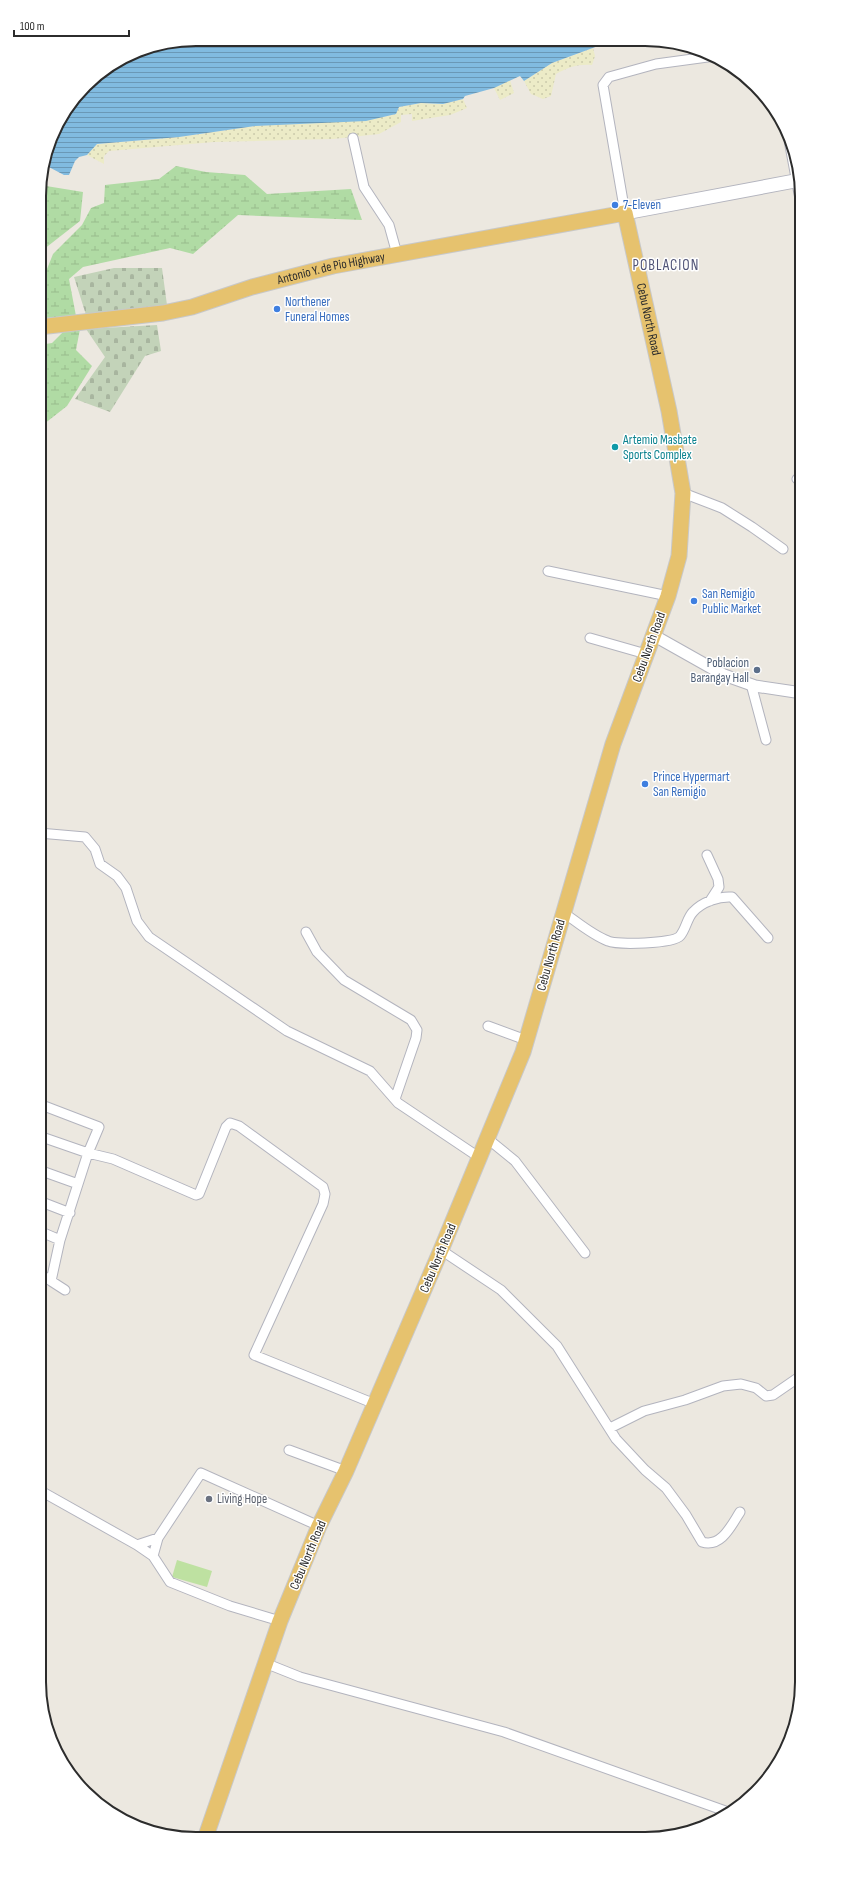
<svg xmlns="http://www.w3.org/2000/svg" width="841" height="1878" viewBox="0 0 841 1878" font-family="'Sofia Sans Condensed',sans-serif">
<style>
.wetland{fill:url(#wetland-marsh)}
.sand{fill:url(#sand-dots)}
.cemetery{fill:url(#cemetery-stones)}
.pitch{fill:#bee1a1}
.water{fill:url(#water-rules)}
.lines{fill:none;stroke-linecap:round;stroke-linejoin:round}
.minor-casing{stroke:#b3b4be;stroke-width:11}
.tertiary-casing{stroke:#b3b4be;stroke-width:13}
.secondary-casing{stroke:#b3b4be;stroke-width:15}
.trunk-casing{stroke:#c8c8c8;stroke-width:17}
.minor{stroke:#fff;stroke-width:9}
.tertiary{stroke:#fff;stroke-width:11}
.secondary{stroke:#fff;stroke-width:13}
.trunk{stroke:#e6c26e;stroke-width:15}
.shop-dot{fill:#3f7fe0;stroke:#fff;stroke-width:1.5}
.culture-dot{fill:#0f9aa8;stroke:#fff;stroke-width:1.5}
.service-dot{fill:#5c6f8a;stroke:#fff;stroke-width:1.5}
.worship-dot{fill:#6b7280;stroke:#fff;stroke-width:1.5}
.labels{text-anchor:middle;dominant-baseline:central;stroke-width:3;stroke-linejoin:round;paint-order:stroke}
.shop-label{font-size:13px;fill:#366cbe;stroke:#fff;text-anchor:start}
.street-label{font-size:13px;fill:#2c2c2c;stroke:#fff}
.culture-label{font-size:13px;fill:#0d838f;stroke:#fff;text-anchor:start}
.service-label{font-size:13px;fill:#4e5e75;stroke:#fff;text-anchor:end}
.worship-label{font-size:13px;fill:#5b616d;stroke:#fff;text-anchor:start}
.quarter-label{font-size:15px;letter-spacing:1px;fill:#515477;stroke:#fff}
.rim{fill:none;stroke:#2c2c2c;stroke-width:2}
</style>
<defs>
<pattern id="wetland-marsh" width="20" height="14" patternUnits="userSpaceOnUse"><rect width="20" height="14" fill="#b0dba4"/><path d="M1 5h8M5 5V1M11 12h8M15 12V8" fill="none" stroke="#98bc8d"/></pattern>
<pattern id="sand-dots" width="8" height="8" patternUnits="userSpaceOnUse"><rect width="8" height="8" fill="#ecebc7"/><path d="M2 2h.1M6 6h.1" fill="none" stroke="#cbcaab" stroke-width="1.8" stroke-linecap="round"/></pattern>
<pattern id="cemetery-stones" width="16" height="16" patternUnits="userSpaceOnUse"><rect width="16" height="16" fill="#c3d3b9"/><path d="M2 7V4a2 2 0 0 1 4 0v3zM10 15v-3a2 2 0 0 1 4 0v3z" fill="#a8b59f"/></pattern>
<pattern id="water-rules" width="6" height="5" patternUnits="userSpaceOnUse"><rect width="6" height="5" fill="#81bbe0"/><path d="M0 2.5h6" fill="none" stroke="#6a98b6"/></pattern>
</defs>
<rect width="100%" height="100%" fill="#ece8e0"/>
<!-- wetland -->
<path class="wetland" d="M176 166 206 172 245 175 267 194 351 189 362 220 238 215 193 254 170 248 83 267 69 279 76 316 46 318 43 279 53 254 82 225 91 208 104 203 105 185 159 179Z
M40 185 83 192 80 221 39 253Z
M80 329 76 350 92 366 67 406 44 424 39 431V345L52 343 63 332Z"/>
<!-- sand -->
<path class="sand" d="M593 48 595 56 592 65C578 64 569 67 556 74L551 96 543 99 531 94 524 81 552 63Z
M510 80 514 93 500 100 494 88Z
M463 99 467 108 450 115 412 121V114L401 115V122L379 134 333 139 214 142 109 151 104 156V164L87 155 97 144 179 137 255 126 384 117 396 114 399 107 421 103 443 104Z"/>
<!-- cemetery -->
<path class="cemetery" d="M114 268H162L167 305 87 318 74 277Z
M157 325 161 351 145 356 110 412 75 399 105 357 86 329Z"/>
<!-- pitch -->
<path class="pitch" d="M177 1560 212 1571 207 1587 172 1577Z"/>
<!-- water -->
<path class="water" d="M196 39 609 42 552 63 524 81 520 76 494 88 465 96 463 99 443 104 421 103 399 107 396 114 366 121 255 126 179 137 97 144 87 155 79 157 75 161 69 175H64L45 165 55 126 92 78 136 51Z"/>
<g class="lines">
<defs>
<path id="minor" d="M788 135 802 210
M353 138 364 187 389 225 397 254
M625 213 603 85 609 77 656 64 715 56
M797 479 802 476
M683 493 722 508 752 527 783 549
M548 571 668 596
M590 638 646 654
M751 684 766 740
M39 833 85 837 95 849 100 864 117 876 126 888 137 921 149 937 287 1031 370 1071 398 1103 480 1158
M707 855 718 879 719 887 710 901
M564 913C577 922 592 935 608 941 617 945 673 944 680 936 686 929 687 918 693 912 702 902 719 896 732 897L768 938
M306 932 317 952 344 980 411 1020 417 1030 416 1038 395 1099
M488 1026 526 1040
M39 1104 99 1127 88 1153 78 1184 60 1240 51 1281 65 1290
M39 1136 88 1153 113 1159 196 1195 199 1194 226 1127 230 1123 239 1126 323 1187 325 1194 323 1204 254 1355 375 1404
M488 1139 515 1161 585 1253
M39 1170 78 1184
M39 1201 70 1213
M39 1231 60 1240
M441 1250 501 1290 557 1346 616 1439 645 1470 666 1488 686 1515 702 1542C721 1548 731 1526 740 1512
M39 1273 51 1281
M610 1428 644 1411 685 1400 723 1386 741 1384 756 1388 766 1396 773 1395 802 1375
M289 1450 346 1471
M39 1490 137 1545 153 1556 170 1582 230 1606 280 1621
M137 1545 158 1538
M153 1556 158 1538 201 1473 319 1526
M265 1663 300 1677 504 1732 731 1813"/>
<path id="tertiary" d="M653 635 724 675 755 686 802 693"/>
<path id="secondary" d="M625 213 800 180"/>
<g id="trunk">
<path id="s1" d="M39 327 163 313 192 307 252 287 333 266 625 213 669 411 683 493 679 556 668 596 613 744 523 1052 441 1250 346 1471 319 1526 280 1621 206 1836"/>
</g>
</defs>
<!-- minor casing -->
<use href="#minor" class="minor-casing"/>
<!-- tertiary casing -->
<use href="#tertiary" class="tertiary-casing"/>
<!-- secondary casing -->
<use href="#secondary" class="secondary-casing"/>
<!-- trunk casing -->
<use href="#trunk" class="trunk-casing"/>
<!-- minor -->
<use href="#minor" class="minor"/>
<!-- tertiary -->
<use href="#tertiary" class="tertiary"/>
<!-- secondary -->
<use href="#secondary" class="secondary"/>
<!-- trunk -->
<use href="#trunk" class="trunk"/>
</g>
<!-- markers -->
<g class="shop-dot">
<circle cx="615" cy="205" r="4"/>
<circle cx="277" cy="309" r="4"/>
<circle cx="694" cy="601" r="4"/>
<circle cx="645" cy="784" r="4"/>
</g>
<circle class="culture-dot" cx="615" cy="447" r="4"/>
<circle class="service-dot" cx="757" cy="670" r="4"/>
<circle class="worship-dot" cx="209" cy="1499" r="4"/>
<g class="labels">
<!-- shop labels -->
<g class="shop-label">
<text x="623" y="205">7-Eleven</text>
<text x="285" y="302">Northener<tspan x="285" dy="15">Funeral Homes</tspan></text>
<text x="702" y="594">San Remigio<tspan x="702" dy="15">Public Market</tspan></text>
<text x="653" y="777">Prince Hypermart<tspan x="653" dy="15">San Remigio</tspan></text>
</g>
<!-- street labels -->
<g class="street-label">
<text stroke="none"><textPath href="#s1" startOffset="299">Antonio Y. de Pio Highway</textPath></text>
<text stroke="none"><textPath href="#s1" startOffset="707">Cebu North Road</textPath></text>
<text transform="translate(649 647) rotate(-70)">Cebu North Road</text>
<text transform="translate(551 955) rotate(-74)">Cebu North Road</text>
<text transform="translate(438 1258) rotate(-67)">Cebu North Road</text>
<text transform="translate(308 1555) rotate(-67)">Cebu North Road</text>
</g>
<!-- culture labels -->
<g class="culture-label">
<text x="623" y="440">Artemio Masbate<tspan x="623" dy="15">Sports Complex</tspan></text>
</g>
<!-- service labels -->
<g class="service-label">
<text x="749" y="663">Poblacion<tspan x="749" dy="15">Barangay Hall</tspan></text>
</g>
<!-- worship labels -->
<g class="worship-label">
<text x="217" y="1499">Living Hope</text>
</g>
<!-- quarter labels -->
<g class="quarter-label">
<text x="666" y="265">POBLACION</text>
</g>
</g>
<!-- crop -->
<path d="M0 0H841V1878H0ZM196 46H645A150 150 0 0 1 795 196V1682A150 150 0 0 1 645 1832H196A150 150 0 0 1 46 1682V196A150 150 0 0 1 196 46Z" fill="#fff" fill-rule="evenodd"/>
<path class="rim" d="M196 46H645A150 150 0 0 1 795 196V1682A150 150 0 0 1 645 1832H196A150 150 0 0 1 46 1682V196A150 150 0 0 1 196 46Z"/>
<!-- scale -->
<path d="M14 30v6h115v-6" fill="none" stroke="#2c2c2c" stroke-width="2"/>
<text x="20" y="30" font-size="12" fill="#2c2c2c" stroke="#ffffff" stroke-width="3" paint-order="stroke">100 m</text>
</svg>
